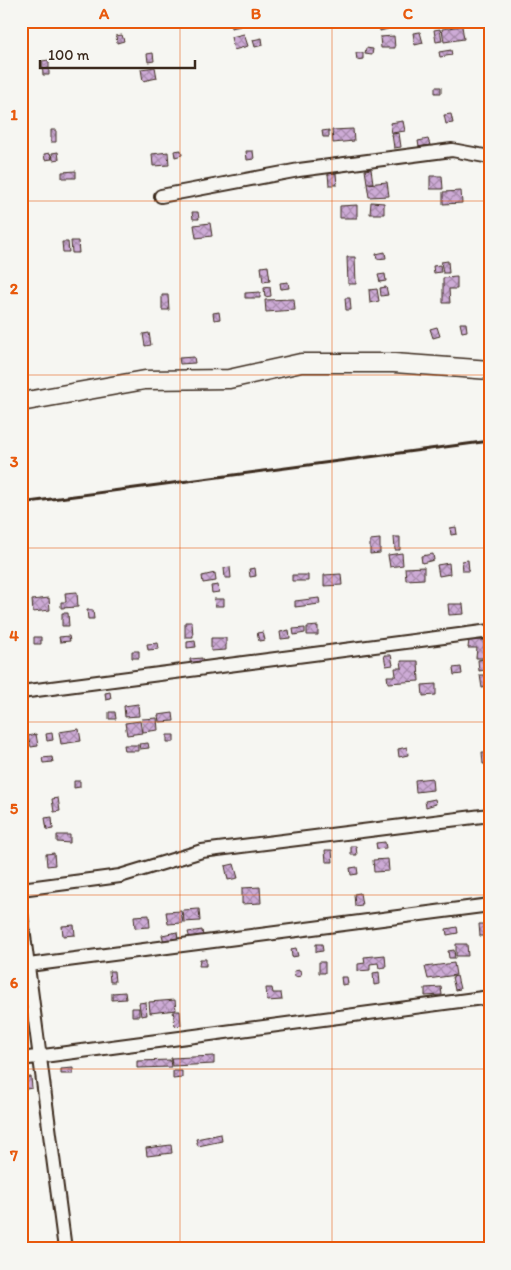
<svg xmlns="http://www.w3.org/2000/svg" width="511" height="1270" viewBox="0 0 511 1270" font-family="Itim,sans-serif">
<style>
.building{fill:url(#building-cross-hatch);stroke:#3b2a1e}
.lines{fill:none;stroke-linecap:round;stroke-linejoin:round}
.street-casing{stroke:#3b2a1e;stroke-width:16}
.secondary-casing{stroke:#3b2a1e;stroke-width:21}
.street{stroke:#f6f6f2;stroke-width:12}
.secondary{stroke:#f6f6f2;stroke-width:18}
.rail{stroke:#3b2a1e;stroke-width:3}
.grid{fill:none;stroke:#e8590c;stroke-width:1;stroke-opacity:0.55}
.neatline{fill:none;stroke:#e8590c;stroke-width:2}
.grid-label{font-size:16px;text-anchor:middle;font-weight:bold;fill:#e8590c}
</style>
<defs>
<pattern id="building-cross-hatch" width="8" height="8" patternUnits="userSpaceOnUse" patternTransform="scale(1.25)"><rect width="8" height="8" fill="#cdabd6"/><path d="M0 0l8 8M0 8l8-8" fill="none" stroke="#a88bad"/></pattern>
</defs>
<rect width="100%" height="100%" fill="#f6f6f2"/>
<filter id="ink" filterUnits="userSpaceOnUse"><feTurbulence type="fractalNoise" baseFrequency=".02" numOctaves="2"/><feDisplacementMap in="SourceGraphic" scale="10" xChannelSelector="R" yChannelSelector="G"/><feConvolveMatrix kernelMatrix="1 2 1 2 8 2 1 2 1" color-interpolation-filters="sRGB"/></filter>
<g filter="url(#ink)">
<!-- building -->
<path class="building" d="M241 21V26L231 28 230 22Z
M387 22 388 29 380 31 379 24Z
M462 26 464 39 444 42 442 29Z
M440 29 442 41 436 42 434 30Z
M420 32 423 43 415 45 413 33Z
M244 34 248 46 234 50 231 37Z
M122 35 124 41 117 43 116 36Z
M394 36 395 48H381L380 37Z
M262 38 263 45 255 47 253 40Z
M366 48 373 49 372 55 365 54Z
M451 50 452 55 440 57 439 52Z
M153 53 154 61 148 62 147 54Z
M356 53H363V59L357 60Z
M49 60V75H43L42 61Z
M155 67 157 78 143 81 141 69Z
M435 87H441V93H435Z
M451 114 453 123 446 124 444 115Z
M403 121 405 131 392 133 390 123Z
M353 129 354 141 333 143 332 130Z
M51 130H56V142H51Z
M329 130V137H323L322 131Z
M399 133 401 147 394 148 392 134Z
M428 139 430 145 419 147 418 141Z
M181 150 182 155 175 157 174 151Z
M246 151H253L254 159 247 160Z
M58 152 59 159 53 160 52 153Z
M168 152 169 165 153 166 152 154Z
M50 153 52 159 45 160 44 154Z
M371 169 373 183H367L365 170Z
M76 171V178H62V172Z
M336 173 337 185H329L328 174Z
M430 176H442L443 189H430Z
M387 182 389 196 369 197 367 184Z
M461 191 462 203 443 204V192Z
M371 202 384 203V214H370Z
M357 205V218H340V206Z
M192 212H198L199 219H193Z
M210 223 212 236 196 238 194 225Z
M71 241H78L79 253H72Z
M62 242H68L69 252H63Z
M385 252 386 258 377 259 376 254Z
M347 257H355L356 284H348Z
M448 261 449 273H443L441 262Z
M440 265 441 272 434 273 433 266Z
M268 266 270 281 263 282 261 267Z
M385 274 386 281 380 282 378 275Z
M457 277V289H449L450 303H443V278Z
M288 282 289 288 281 289 280 283Z
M270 287 271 296 265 297 264 288Z
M386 287 388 295 381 296 380 288Z
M377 289 379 301 370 303 369 290Z
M260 292V298H245V293Z
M162 295H168L169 310H162Z
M345 298H350L351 310H346Z
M294 299 295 310 266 312 265 300Z
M219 312 220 319 214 320 213 313Z
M460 323H466L467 331 462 332Z
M437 327 440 336 433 338 430 329Z
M149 333 151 345 145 346 143 334Z
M194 357 195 363 180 364 179 358Z
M456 527 457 534 451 535 450 528Z
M394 537H400V550H395Z
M380 539V553L370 554V540Z
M402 553 403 565 390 567 388 555Z
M433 554 434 560 422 563 421 556Z
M468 560 469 571H463L462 561Z
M449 563 450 574 439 576 437 565Z
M230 567 231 578H225L224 568Z
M424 567V579L406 580 405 568Z
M255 568 256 576 250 577 249 569Z
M215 573 216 581 203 583 202 576Z
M341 574 342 585 324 586V575Z
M292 575H308V581H292Z
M218 585 219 592 212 593 211 586Z
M77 592 78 607 61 608V602H66L65 593Z
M49 598 50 610 33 612 32 600Z
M319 598 320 604 295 607V601Z
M214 599H224V606H215Z
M448 604H463L464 614 449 615Z
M87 610H93L94 619H88Z
M62 613H68L69 626H62Z
M185 622H192L193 637H185Z
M318 626V635H307V627Z
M305 628V633L294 635 293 629Z
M289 630 290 638 281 639 280 632Z
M263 632 265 640 259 641 257 633Z
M69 636 70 641 60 642 59 637Z
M34 637H41V644H34Z
M211 638H226V650L211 651Z
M469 640H484V658H476L477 648H468Z
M195 641 196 647 187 648V642Z
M158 643 159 649 148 650 147 644Z
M132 651H139V658H132Z
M384 655H391L393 665 386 666Z
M202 658 203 670 191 671 190 659Z
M484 659 485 670 479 671 478 660Z
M401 661H418L419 681 388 683 387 676H396L395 668H402Z
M461 667 462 674 454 675 453 668Z
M480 675H486L488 687 482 688Z
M436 684V695L423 696 422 685Z
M110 692 111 699 106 700 105 693Z
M138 704 139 716 125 717 124 706Z
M109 712H115L116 719H109Z
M173 713 174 721 159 722 158 715Z
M157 718 158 730 143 732 142 719Z
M140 721 142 733 127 735 125 723Z
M79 729 81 741 61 744 59 732Z
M52 733 53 740 47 741 46 734Z
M36 734 38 746 31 747 28 736Z
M167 735H174V742H167Z
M148 743 149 748 140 749 139 744Z
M124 745H138V751H125Z
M407 747 408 755 399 757 398 749Z
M482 752H490V764H483Z
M52 757 53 762 43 763 42 758Z
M432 778 433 790 416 792 415 780Z
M74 781H80V787L74 788Z
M58 798 60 811 54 812 52 799Z
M435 799 436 804 426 807 425 801Z
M52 817 53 829 47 830 45 818Z
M57 835H70V843L57 842Z
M385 842 386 848 377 849 376 843Z
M351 846H356L357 855H351Z
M325 850H332L333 862H326Z
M54 853 55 865 47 866 46 854Z
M388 859 389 871 374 872 373 860Z
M234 864 238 878 228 880 225 866Z
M357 867 358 874 351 875 350 868Z
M260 887 261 903 242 904V888Z
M360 893 362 905 355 906 354 894Z
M199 909 200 921 184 922 183 910Z
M181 911 183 923 168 924 166 912Z
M149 915 150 927 135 928 134 916Z
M479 924H485L486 936H480Z
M74 925 75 935 63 936 62 926Z
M457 927 458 933 447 935 446 929Z
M202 930 203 936 190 939 188 932Z
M177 932 178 939 164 942 162 935Z
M316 944H322L323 951 316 952Z
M456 944H467L468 956H456Z
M296 948 298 956 292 957 291 949Z
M454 950 455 958H449L448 951Z
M385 955 386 967 379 968 378 963 370 964V970L358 971V964L365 963 364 957Z
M200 959H206V966H199Z
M319 962H325V973H319Z
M454 963 456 975 428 979 425 967Z
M300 970 301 976 295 977 294 971Z
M109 971H114L115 982H110Z
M379 972 380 984 374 985 373 973Z
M457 976 460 989 455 990 452 977Z
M341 977H347L348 984 342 985Z
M441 987 442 995 425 996V988Z
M266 988H272L273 993H281L282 1000 267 1001Z
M125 992 126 999 112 1000V993Z
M175 1000 176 1010 150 1013 149 1002Z
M146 1002 147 1015 141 1016 139 1003Z
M132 1008H139V1016H132Z
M173 1011H180L181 1025 175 1026Z
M214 1056V1064L172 1066 171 1058Z
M170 1060 171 1067 137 1068V1061Z
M73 1068V1074H61V1069Z
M173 1071H182V1078L173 1079Z
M31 1077 32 1088 21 1090V1078Z
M221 1134 222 1141 198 1146 196 1139Z
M171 1145 172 1153 147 1156 146 1148Z"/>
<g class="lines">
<defs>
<path id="street" d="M161 196 299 170 452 150 490 157
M21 692 490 631
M21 889 120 876 202 851 490 815
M21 913 65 1249
M21 966 490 905
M21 1059 490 997"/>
<path id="secondary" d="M21 402 145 380 229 379 301 363H394L490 370"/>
</defs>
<!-- street casing -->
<use href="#street" class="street-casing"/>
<!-- secondary casing -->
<use href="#secondary" class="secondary-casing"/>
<!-- street -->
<use href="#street" class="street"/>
<!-- secondary -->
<use href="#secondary" class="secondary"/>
<!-- rail -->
<path class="rail" d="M21 503 490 441"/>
</g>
</g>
<!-- grid -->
<path class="grid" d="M180 21V1249M332 21V1249M21 201H490M21 375H490M21 548H490M21 722H490M21 895H490M21 1069H490"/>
<!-- margin -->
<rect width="511" height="1270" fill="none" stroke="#f6f6f2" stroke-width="55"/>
<!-- scale -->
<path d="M40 60v8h155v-8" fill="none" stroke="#3b2a1e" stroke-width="2.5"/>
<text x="48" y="60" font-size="15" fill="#3b2a1e" stroke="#f6f6f2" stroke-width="4" paint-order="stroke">100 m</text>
<rect x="28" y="28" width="456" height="1214" class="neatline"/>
<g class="grid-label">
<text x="104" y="19">A</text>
<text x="256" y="19">B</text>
<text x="408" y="19">C</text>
<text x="14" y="120">1</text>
<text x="14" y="294">2</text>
<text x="14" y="467">3</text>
<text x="14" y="641">4</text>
<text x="14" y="814">5</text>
<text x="14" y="988">6</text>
<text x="14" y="1161">7</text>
</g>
</svg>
